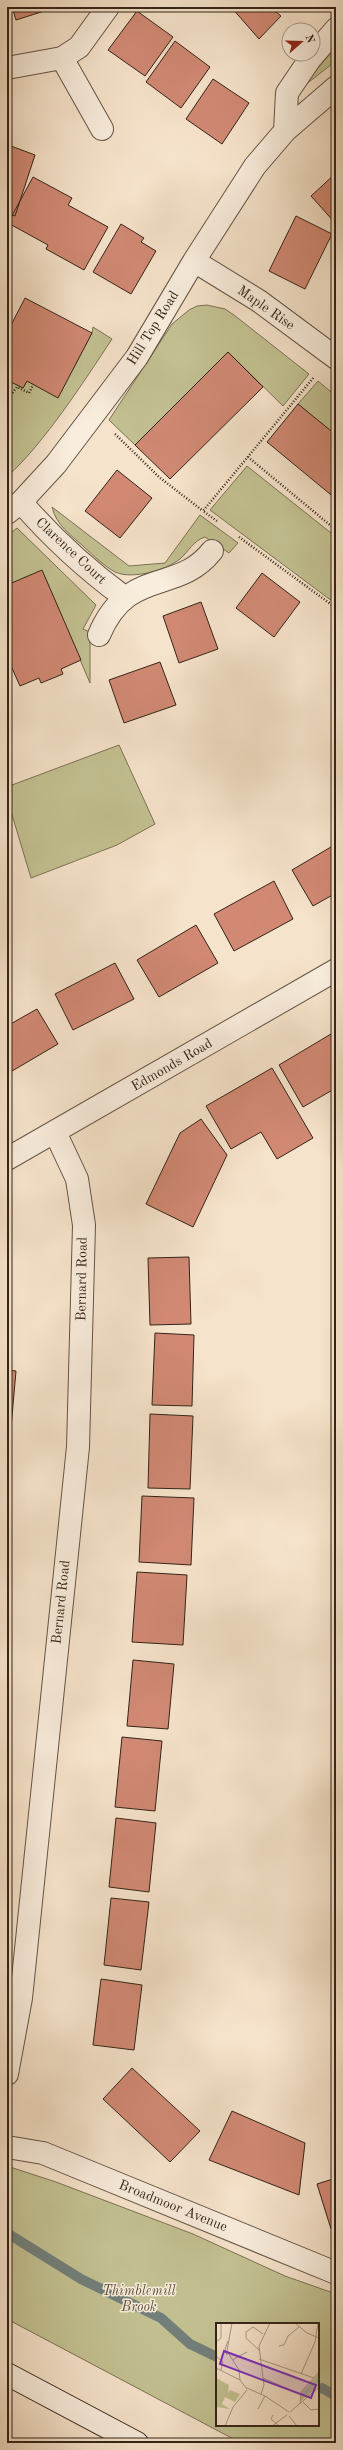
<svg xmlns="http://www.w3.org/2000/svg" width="343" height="2450" viewBox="0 0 343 2450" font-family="'Old Standard TT',serif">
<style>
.green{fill:#c3c192;stroke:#7b7254;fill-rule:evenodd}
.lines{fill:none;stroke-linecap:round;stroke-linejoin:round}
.stream{stroke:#73807b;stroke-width:10}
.building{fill:#d18974;stroke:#332417}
.street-casing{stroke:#645444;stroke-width:24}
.secondary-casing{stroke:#332417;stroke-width:24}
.path{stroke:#332417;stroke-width:2.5;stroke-dasharray:1 2;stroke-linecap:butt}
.street{stroke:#f9eddd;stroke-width:22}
.secondary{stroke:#f9eddd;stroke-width:22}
.labels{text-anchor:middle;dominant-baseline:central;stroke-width:3;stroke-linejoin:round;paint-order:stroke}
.street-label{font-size:14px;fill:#332417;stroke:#f9eddd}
.park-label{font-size:14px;font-style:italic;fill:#5e533c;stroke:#f9eddd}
.inset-river{fill:none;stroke:#9ebdbd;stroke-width:2}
.inset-road{fill:none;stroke:#a89783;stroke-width:1}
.view{fill:#7b2cbf;fill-opacity:0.15;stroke:#7b2cbf;stroke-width:2}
.inset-edge{fill:none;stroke:#332417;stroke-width:2}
</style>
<rect width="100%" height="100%" fill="#f6e3cb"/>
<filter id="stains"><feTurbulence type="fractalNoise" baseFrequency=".005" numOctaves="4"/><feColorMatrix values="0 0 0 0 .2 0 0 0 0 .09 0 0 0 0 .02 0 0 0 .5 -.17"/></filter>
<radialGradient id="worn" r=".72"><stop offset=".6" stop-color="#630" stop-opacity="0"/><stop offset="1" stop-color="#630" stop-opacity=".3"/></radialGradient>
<!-- green -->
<path class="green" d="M336 50V61L300 89 330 54Z
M207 305 225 309 234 315 309 374 283 406 228 352 135 445 109 420 172 324 189 310 197 306Z
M93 327 112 339C83 383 45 442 7 477V380L23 388 27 381 58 397 92 333Z
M318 381 336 396V435L298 404Z
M247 466 336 537V604L210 510Z
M52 507 129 566 165 563 200 515 238 543 229 553 205 537C193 541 189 551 180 559 166 570 132 580 115 572 104 566 94 556 84 547 71 535 56 525 52 507Z
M17 528 96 605 83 629 90 632V683L42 571 7 585V536Z
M119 745 155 824 117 845 31 878 7 798V772L12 785Z
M7 2166 56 2182 193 2234 285 2276 336 2294V2443H241L7 2319ZM217 2324H318V2425H217Z"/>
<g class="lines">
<!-- stream -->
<path class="stream" d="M7 2233 81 2279 161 2318 190 2344 217 2357
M318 2389 322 2388 336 2396"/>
</g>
<!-- building -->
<path class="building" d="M12 7H57L16 20Z
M231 7H270L281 16 259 39Z
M137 11 173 37 145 76 108 50Z
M175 41 210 67 181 108 146 82Z
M213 79 249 103 222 144 186 119Z
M11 146 35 155 15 216 7 213V158Z
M336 173V224L311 196Z
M33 177 72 198 68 205 108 227 84 270 46 249 48 245 8 223Z
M296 216 332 234 305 289 269 271Z
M121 224 144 238 141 242 156 251 131 294 93 272Z
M25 298 92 333 58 398 27 381 23 388 7 380V325L10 327Z
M228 352 263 387 170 479 135 445Z
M298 404 336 435V499L267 442Z
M117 470 152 498 120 538 85 511Z
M42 570 81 660 61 669 63 674 41 683 39 678 20 686 7 657V585Z
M262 573 300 602 274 637 236 608Z
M201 602 218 649 179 663 163 616Z
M160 662 176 705 124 723 109 680Z
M336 844V893L313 906 292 870Z
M274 881 293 919 234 951 214 914Z
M196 925 218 963 159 997 137 960Z
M115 963 134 999 73 1030 55 994Z
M37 1009 58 1044 7 1074V1026Z
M336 1031V1088L303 1107 279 1065Z
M272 1068 313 1138 277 1159 261 1132 231 1149 206 1106Z
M201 1119 227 1155 193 1227 146 1204 180 1133Z
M189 1257 191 1324 150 1325 148 1258Z
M155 1333 194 1335 192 1406 152 1405Z
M7 1370 16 1371 10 1439H7Z
M150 1414 193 1416 190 1489 148 1488Z
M142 1496 194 1498 191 1565 139 1562Z
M137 1572 187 1575 183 1645 132 1642Z
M133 1660 174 1664 168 1729 127 1726Z
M122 1737 162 1741 155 1811 115 1807Z
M116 1818 156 1823 149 1892 109 1887Z
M111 1898 149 1902 141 1970 104 1965Z
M101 1979 142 1985 134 2050 93 2045Z
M132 2068 200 2131 170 2162 103 2099Z
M232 2111 305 2143 299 2195 209 2160Z
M336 2178V2227L331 2229 317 2184Z"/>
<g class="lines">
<defs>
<path id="street" d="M62 58 102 129
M7 68 62 58 79 47 108 7
M285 131 287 93 310 59 336 29
M194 261 259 301 336 358
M21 502C52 538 86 569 124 597
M7 513 21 502 56 464 137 357 194 261 255 166 285 131 336 87
M99 635C128 566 177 595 212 551
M7 1159 336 970
M7 2074 21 1998 78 1447 84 1225 77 1179 55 1132
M7 2147 43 2153 336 2273"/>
<path id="secondary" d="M7 2374 137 2443"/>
</defs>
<!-- street casing -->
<use href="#street" class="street-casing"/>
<!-- secondary casing -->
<use href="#secondary" class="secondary-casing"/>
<!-- path -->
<path class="path" d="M7 400 17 387 29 393 33 385
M115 434 159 477 203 511
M7 436 11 440 7 450
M248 457 336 530
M217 521 203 511 314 377
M239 537 336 608"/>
<!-- street -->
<use href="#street" class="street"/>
<!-- secondary -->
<use href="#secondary" class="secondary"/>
</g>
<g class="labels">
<!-- street labels -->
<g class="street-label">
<text transform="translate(266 308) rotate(35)">Maple Rise</text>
<text transform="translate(153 328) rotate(-58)">Hill Top Road</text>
<text transform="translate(71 551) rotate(43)">Clarence Court</text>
<text transform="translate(172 1065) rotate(-30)">Edmonds Road</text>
<text transform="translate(82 1279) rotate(-89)">Bernard Road</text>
<text transform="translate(61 1602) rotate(-84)">Bernard Road</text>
<text transform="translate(173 2206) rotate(22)">Broadmoor Avenue</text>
</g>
<!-- park labels -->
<g class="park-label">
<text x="139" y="2291">Thimblemill<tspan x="139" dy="16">Brook</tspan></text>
</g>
</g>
<!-- overview -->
<g transform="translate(216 2323)">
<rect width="103" height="103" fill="#f6e3cb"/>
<path d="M103 50V62L85 78V70ZM0 55 13 62 12 70 14 67 24 71 19 79 9 74 6 81 14 86 1 84 0 88Z" fill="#c3c192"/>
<path class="inset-river" d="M86 73 103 56"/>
<path class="inset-road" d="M16 0 11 28 23 47 24 57M79 0 91 10 103 15M0 19 5 15V0M63 23 68 22 72 13 83 4M43 27 30 15V9L37 4 47 11M11 32 9 26 12 18M0 33 7 39 5 47M43 36 98 55M16 37 31 29M0 45 24 57 31 66M85 51 99 19 102 0M47 55 84 71M31 65 49 73 73 89M45 71 48 62 43 23 54 0M87 79 95 87 103 86M84 81 85 69 103 49M42 86 49 73M74 89 103 64M57 92 55 96 63 103M73 93 81 103M9 103 17 84 31 67M56 103 71 92"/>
<path class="view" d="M8 28 100 62 95 75 4 41Z"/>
<rect width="103" height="103" class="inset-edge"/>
</g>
<!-- margin -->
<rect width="343" height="2450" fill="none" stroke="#f6e3cb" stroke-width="24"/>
<rect x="8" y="8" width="327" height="2434" fill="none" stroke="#332417" stroke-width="2"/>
<rect x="12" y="12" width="319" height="2426" fill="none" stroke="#332417"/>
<!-- north arrow -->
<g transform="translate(301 42) rotate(70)"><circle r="19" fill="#f9eddd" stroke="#aa9d8e"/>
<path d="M0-3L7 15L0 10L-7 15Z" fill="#8f2418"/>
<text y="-6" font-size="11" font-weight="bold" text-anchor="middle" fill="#332417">N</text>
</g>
<rect width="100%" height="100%" filter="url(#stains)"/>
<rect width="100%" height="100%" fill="url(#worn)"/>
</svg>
